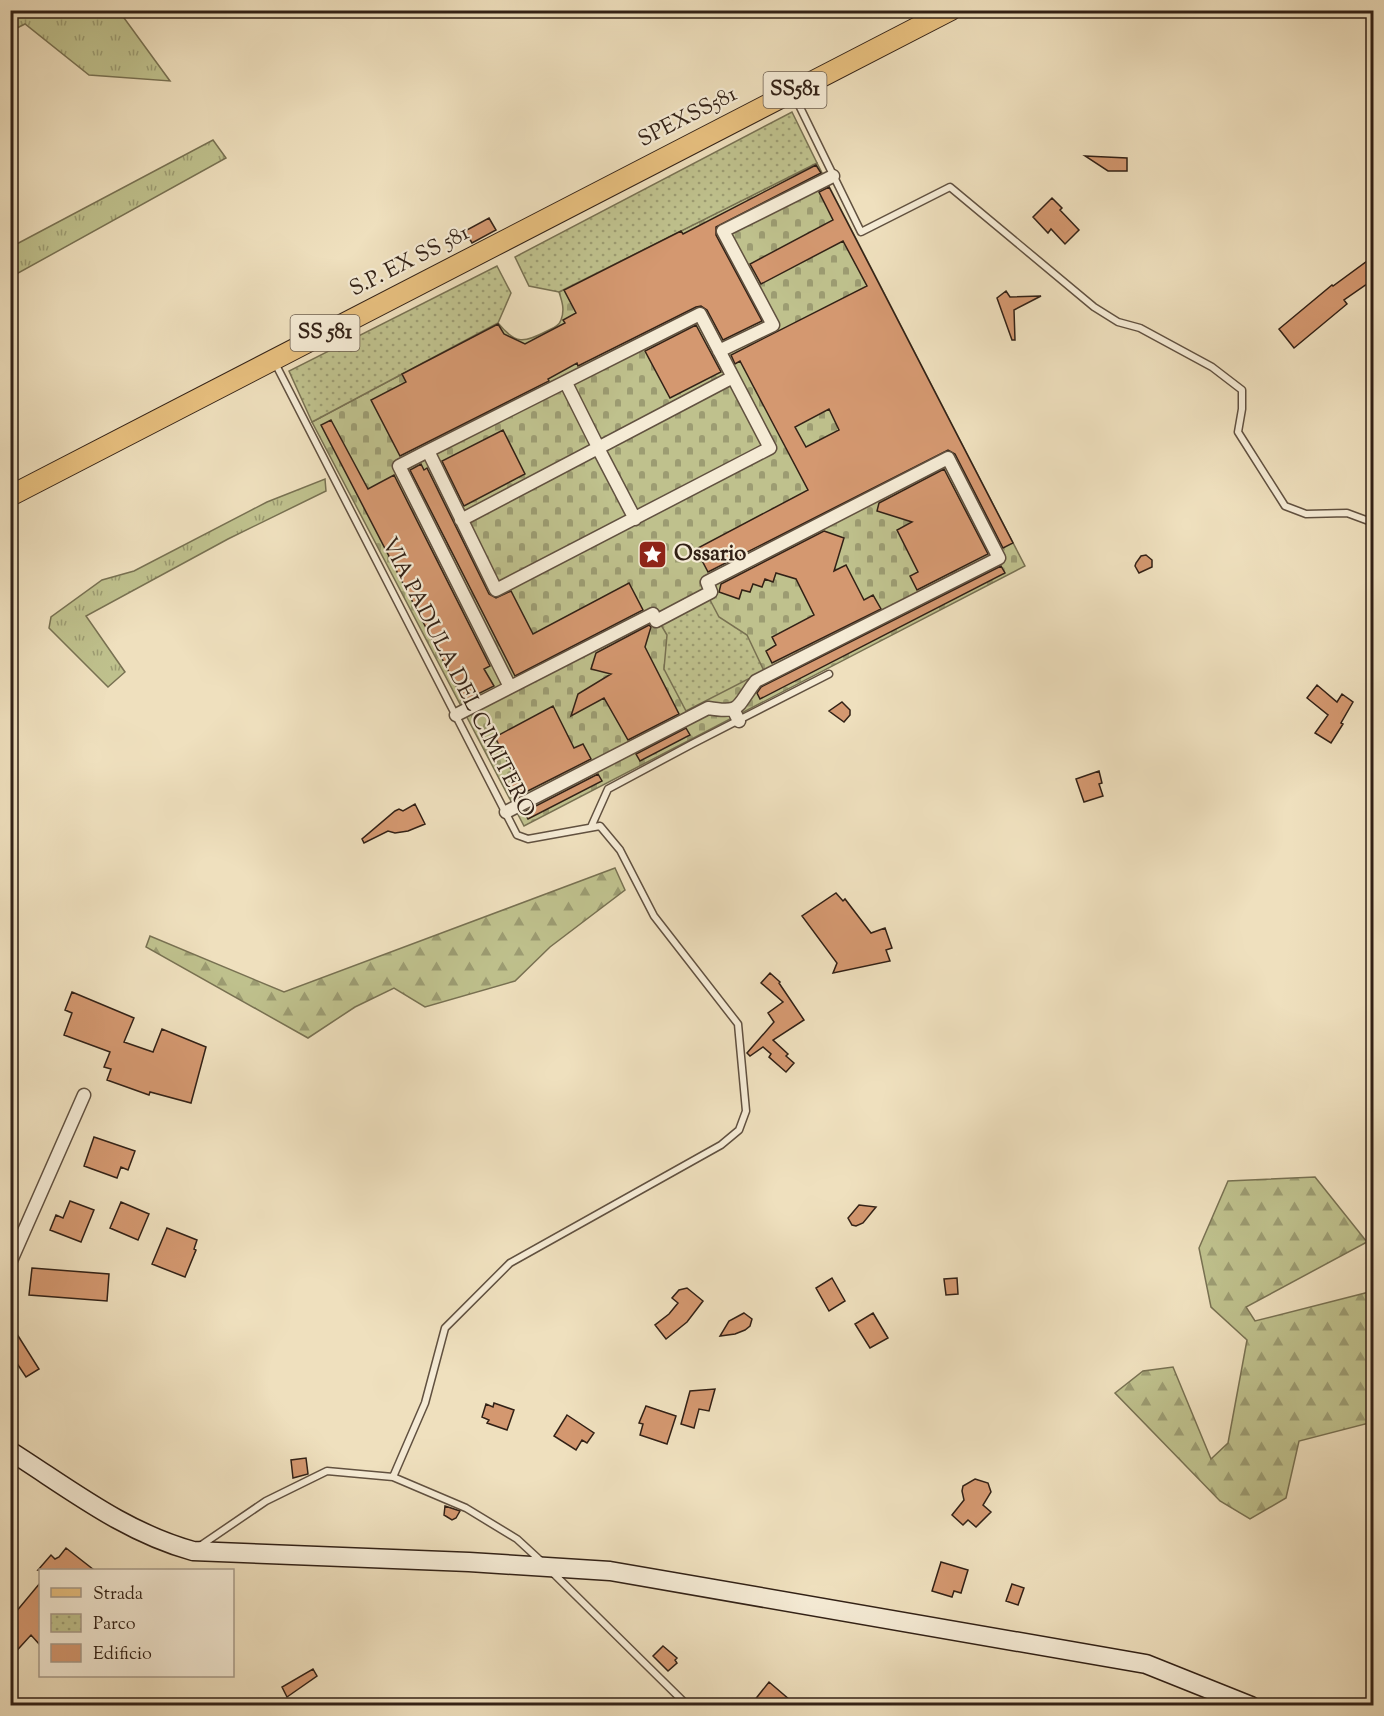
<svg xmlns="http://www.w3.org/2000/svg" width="1384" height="1716" viewBox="0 0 1384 1716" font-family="'Sorts Mill Goudy',serif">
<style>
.grass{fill:url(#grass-tufts);stroke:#787152;stroke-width:1.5}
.forest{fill:url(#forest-firs);stroke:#787152;stroke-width:1.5}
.cemetery{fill:url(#cemetery-stones);stroke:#787152;stroke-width:1.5}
.park{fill:url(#park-dots);stroke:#787152;stroke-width:1.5}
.building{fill:#d49870;stroke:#322116;stroke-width:1.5;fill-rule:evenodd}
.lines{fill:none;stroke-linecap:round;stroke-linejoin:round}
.lane-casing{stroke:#615140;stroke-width:9}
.street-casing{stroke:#615140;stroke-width:15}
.secondary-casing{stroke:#322116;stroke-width:21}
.primary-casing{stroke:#322116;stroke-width:22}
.lane{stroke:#f5ebd5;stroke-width:6}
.street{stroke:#f5ebd5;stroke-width:12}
.secondary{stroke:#f5ebd5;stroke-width:18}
.primary{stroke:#e8c07f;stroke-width:20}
.labels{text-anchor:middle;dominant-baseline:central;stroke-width:4.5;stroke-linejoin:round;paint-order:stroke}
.shield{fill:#f5ebd5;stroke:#6c5e4f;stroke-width:1.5}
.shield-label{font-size:21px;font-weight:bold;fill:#322116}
.street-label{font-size:22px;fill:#322116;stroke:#f5ebd5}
.poi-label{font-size:22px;font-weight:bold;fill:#322116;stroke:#f5ebd5;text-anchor:start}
</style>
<defs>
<pattern id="grass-tufts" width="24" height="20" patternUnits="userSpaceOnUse" patternTransform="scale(1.5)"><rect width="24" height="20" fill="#bfc18d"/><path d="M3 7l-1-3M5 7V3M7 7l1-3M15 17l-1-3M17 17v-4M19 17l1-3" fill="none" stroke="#9c9c72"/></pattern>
<pattern id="forest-firs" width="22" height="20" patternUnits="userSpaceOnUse" patternTransform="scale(1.5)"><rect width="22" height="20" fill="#bfc18d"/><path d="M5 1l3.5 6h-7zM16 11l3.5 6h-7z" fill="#9c9c72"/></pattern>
<pattern id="cemetery-stones" width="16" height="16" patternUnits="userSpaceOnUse" patternTransform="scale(1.5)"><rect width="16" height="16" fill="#bfc18d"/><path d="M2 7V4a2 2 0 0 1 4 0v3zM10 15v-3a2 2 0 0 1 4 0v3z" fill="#9c9c72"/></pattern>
<pattern id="park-dots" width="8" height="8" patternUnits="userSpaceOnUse" patternTransform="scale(1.5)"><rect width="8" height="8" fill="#bfc18d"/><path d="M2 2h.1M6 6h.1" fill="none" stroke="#9c9c72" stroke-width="1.8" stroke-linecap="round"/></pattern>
</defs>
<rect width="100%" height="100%" fill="#efe0be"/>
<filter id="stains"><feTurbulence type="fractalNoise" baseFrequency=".00333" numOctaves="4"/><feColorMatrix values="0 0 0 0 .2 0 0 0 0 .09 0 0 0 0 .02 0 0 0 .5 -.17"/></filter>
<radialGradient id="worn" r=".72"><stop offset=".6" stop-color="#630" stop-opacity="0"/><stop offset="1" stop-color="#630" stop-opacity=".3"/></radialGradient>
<!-- grass -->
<path class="grass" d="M11 10 119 11 170 81 89 75 25 24 11 31Z
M213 140 226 158 11 277V247Z
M325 479 326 491 228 539 86 616 125 672 108 687 49 628 51 617 102 580 134 571 267 502Z"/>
<!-- forest -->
<path class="forest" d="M615 868 625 890 550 947 515 981 425 1007 394 988 355 1007 308 1038 146 947 150 936 284 992Z
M1315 1177 1367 1242 1246 1307 1255 1321 1373 1291V1422L1299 1441 1286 1498 1250 1519 1220 1501 1115 1393 1143 1371 1173 1367 1211 1459 1228 1443 1247 1340 1211 1307 1199 1248 1228 1181Z"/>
<!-- cemetery -->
<path class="cemetery" d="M817 163 1025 566 524 826 312 422 498 323C516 345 524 343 547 331 553 328 559 326 561 320 565 310 562 301 559 292Z"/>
<!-- park -->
<path class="park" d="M792 112 817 163 559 292 529 286 515 257Z
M497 266 511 293 498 323 312 422 289 371Z
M709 598 719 617 747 635 764 671 686 711 664 669 667 635 661 625Z"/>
<!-- building -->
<path class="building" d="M1085 156 1127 158V171H1108Z
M816 165 821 173 716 227V235L762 321 723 340 707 310 701 306 696 307 578 366 577 363 548 379 549 381 400 456 371 400 406 382 402 374 498 324 504 334 525 344 565 323 563 320 576 313 564 290 681 231 683 234Z
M829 187 1013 543 1003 548 955 454 948 450 708 572 696 549 808 490 740 361 735 364 731 355 867 286 843 241 761 284 750 264 833 220 819 192ZM829 409 839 430 806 447 795 427Z
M1052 198 1062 208 1060 210 1079 230 1065 244 1051 229 1048 233 1033 217Z
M489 218 496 230 472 243 465 231Z
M1374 256V279L1344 300 1347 304 1294 348 1279 329 1332 285 1333 286Z
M1006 291 1010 297 1041 296 1014 310 1015 340H1012L997 298Z
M696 325 721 372 670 398 645 351Z
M331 420 368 489 394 475 490 666 484 669 494 686 464 701 321 425Z
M503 430 525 474 464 506 442 461Z
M421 464 424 470 427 468 489 594 496 598 511 591 533 634 629 583 643 610 515 676 410 470Z
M944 469 988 554 917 590 910 576 918 572 897 530 912 522 877 511 879 503Z
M824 531 844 538 834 571 846 565 864 600 873 595 881 609 772 663 766 651 776 645 772 637 814 615 796 579 776 573 773 582 765 579 762 587 753 584 750 592 742 590 739 599 719 592 721 584Z
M1146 555 1152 560V567L1139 573 1135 566 1136 563 1141 556Z
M1001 566 1005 573 760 699 757 693 761 687Z
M649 625 651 627 645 647 679 714 628 740 604 698 571 716 578 694 611 674 591 669 596 653Z
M1317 685 1337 702 1342 694 1353 702 1341 723 1343 724 1331 743 1315 733 1328 715 1307 698Z
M842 702 850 710V715L844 722 829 711Z
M553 706 574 748 583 744 591 759 516 797 508 783 516 779 495 737Z
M686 728 690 735 640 761 636 754Z
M1099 771 1102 783 1099 784 1103 796 1084 802 1076 779Z
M598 774 602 781 528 819 524 812Z
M415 804 425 824 408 831 395 833 388 831 364 843 362 839 395 811 399 809 403 811Z
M836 893 843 901 845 899 871 933 885 928 892 948 886 950 890 961 833 973 837 963 802 916Z
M770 973 780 982 779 983 804 1020 773 1040 788 1054 786 1056 794 1063 786 1072 769 1057 771 1054 763 1047 750 1056 747 1053 774 1022 768 1013 783 1002 761 983Z
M72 992 134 1018 124 1042 153 1052 162 1029 206 1047 191 1103 150 1092 149 1095 107 1080 111 1069 104 1067 110 1052 64 1035 72 1013 65 1010Z
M94 1137 135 1151 128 1170 121 1167 117 1178 84 1166Z
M70 1201 94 1210 81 1242 50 1230 56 1215 63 1218Z
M121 1202 149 1214 138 1240 110 1228Z
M859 1205 876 1207 863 1223 856 1226 852 1225 848 1218Z
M167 1228 197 1240 194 1249 196 1250 185 1277 152 1264Z
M32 1268 109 1274 107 1301 29 1295Z
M832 1278 845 1301 829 1311 816 1288Z
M957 1278 958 1294 946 1295 944 1279Z
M687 1288 703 1301 687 1322 666 1339 655 1325 669 1314 678 1303 672 1298 679 1290Z
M744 1313 752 1319 750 1326 745 1330 735 1334 720 1336 729 1321Z
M873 1313 888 1338 870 1348 855 1324Z
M10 1323 39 1369 26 1377 10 1353Z
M715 1389 709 1411 699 1409 694 1428 681 1424 690 1391Z
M494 1403 514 1410 507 1430 487 1423 489 1420 482 1417 486 1404 493 1407Z
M646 1406 676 1416 667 1444 640 1435 643 1424 639 1423Z
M567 1415 594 1433 587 1443 582 1440 576 1450 554 1436Z
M306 1458 308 1474 293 1478 291 1460Z
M975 1479 988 1483 991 1492 983 1505 991 1512 976 1527 968 1520 963 1525 952 1515 964 1500 962 1491 963 1486Z
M445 1506 460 1511 456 1518 452 1520 444 1515Z
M66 1548 94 1570H38L51 1555 55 1559 59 1557Z
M941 1562 968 1570 961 1593 954 1591 952 1597 932 1591Z
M40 1583V1645L31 1635 10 1658V1619Z
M1012 1584 1024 1588 1018 1605 1006 1601Z
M663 1646 677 1658 675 1660 677 1663 668 1671 653 1656Z
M313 1669 317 1676 287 1697 282 1687Z
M769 1682 797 1706H750Z"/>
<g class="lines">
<defs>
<path id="lane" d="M794 95 861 232 950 187 1094 307 1118 322 1140 328 1212 367 1242 390V409L1238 432 1285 506 1306 514 1347 513 1374 523
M591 827 608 789 692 744 829 674
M393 1477 466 1508 517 1539 542 1562
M200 1546 266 1501 327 1471 393 1477 425 1403 445 1328 510 1263 721 1145 739 1130 746 1111 738 1024 654 916 620 850 600 826 528 839 517 835 275 363
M551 1571 688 1706"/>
<path id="street" d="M700 314 770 448 496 590 428 451Z
M719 351 773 325 723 231 833 176
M566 383 596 443
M598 448 635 519
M428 451 399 466 510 687
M461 520 733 377
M733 709 739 721
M456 715 653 614 656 621 711 592 707 582 948 458 999 558 756 681C736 706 743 714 708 708L506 812
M10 1263 84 1095"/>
<path id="secondary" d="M10 1451C70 1489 124 1532 193 1551L469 1562 610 1571 1146 1664 1251 1706"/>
<path id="primary" d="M10 496 951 10"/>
</defs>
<!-- lane casing -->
<use href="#lane" class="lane-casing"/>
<!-- street casing -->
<use href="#street" class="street-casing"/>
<!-- secondary casing -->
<use href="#secondary" class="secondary-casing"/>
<!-- primary casing -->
<use href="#primary" class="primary-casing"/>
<!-- lane -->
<use href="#lane" class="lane"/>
<!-- street -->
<use href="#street" class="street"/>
<!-- secondary -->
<use href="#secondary" class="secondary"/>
<!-- primary -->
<use href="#primary" class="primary"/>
</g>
<!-- icons -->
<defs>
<symbol id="sight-square" viewBox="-11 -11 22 22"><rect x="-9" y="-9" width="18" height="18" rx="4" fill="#8f2418" stroke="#f5ebd5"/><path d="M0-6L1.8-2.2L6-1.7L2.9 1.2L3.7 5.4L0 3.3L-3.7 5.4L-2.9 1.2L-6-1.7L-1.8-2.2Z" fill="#fff"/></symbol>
</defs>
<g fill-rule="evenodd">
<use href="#sight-square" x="636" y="538" width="33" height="33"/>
</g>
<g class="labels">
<!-- shield labels -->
<g class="shield">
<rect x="763.5" y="72" width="63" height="36" rx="4.5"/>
<rect x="290.5" y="315" width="69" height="36" rx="4.5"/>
</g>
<g class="shield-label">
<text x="795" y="90">SS581</text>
<text x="325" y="333">SS 581</text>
</g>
<!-- street labels -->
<g class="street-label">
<text transform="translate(688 118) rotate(-27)">SPEXSS581</text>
<text transform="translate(410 262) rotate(-27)">S.P. EX SS 581</text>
<text transform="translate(457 678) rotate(63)">VIA PADULA DEL CIMITERO</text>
</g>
<!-- poi labels -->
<g class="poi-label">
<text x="674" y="555">Ossario</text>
</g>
</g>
<!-- margin -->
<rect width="1384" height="1716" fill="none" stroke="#efe0be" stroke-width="36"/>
<rect x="12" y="12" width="1360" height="1692" fill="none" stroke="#322116" stroke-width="3"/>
<rect x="18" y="18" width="1348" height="1680" fill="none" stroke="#322116" stroke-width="1.5"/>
<!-- legend -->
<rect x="39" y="1569" width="195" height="108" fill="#f5ebd5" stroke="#a79a89" stroke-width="1.5"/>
<rect x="51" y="1588" width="30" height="9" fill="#e8c07f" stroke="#a79a89" stroke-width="1.5"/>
<text x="93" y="1599" font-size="18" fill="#322116">Strada</text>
<rect x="51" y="1614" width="30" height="18" fill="url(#park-dots)" stroke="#a79a89" stroke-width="1.5"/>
<text x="93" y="1629" font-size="18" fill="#322116">Parco</text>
<rect x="51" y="1644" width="30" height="18" fill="#d49870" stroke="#a79a89" stroke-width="1.5"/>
<text x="93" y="1659" font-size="18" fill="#322116">Edificio</text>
<rect width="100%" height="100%" filter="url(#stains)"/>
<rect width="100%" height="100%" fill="url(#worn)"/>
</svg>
